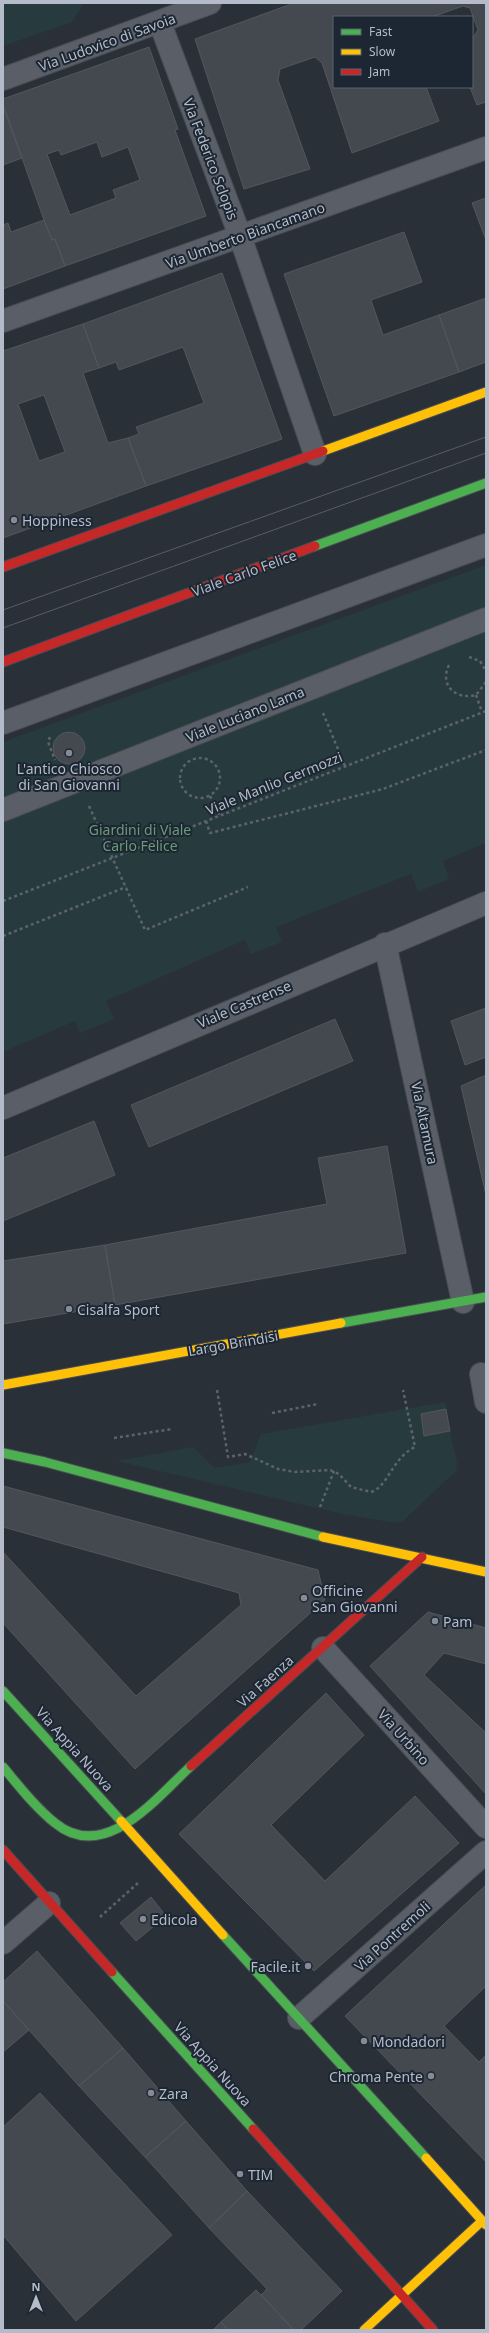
<svg xmlns="http://www.w3.org/2000/svg" width="489" height="2333" viewBox="0 0 489 2333" font-family="'Noto Sans',sans-serif">
<style>
.green{fill:#273a3e}
.building{fill:#444950;stroke:#52575f;fill-rule:evenodd}
.lines{fill:none;stroke-linecap:round;stroke-linejoin:round}
.street-casing{stroke:#484c53;stroke-width:24}
.fast-casing{stroke:#484c53;stroke-width:11}
.slow-casing{stroke:#484c53;stroke-width:11}
.jam-casing{stroke:#484c53;stroke-width:11}
.path{stroke:#5d636a;stroke-width:2.5;stroke-dasharray:3 3;stroke-linecap:butt}
.street{stroke:#5a5e66;stroke-width:22}
.fast{stroke:#4caf50;stroke-width:9}
.slow{stroke:#ffc107;stroke-width:9}
.jam{stroke:#c62828;stroke-width:9}
.tram{stroke:#595d64;stroke-width:1}
.poi-dot{fill:#848b96;stroke:#1d2633;stroke-width:1.5}
.labels{text-anchor:middle;dominant-baseline:central;stroke-width:4;stroke-linejoin:round;paint-order:stroke}
.street-label{font-size:14px;fill:#b4bcc9;stroke:#1d2633}
.poi-label{font-size:14px;fill:#b4bcc9;stroke:#1d2633;text-anchor:start}
.park-label{font-size:14px;fill:#6b9a76;stroke:#1d2633}
</style>
<rect width="100%" height="100%" fill="#2a3038"/>
<!-- green -->
<path class="green" d="M3 3H84L72 22 3 46Z
M486 565V843L443 861 449 879 418 892 411 874 276 927 282 942 251 954 245 940 106 1001 114 1019 80 1033 75 1021 3 1052V742Z
M445 1402 446 1409 421 1414 425 1436 450 1431 457 1463 456 1471 403 1521 395 1523 343 1514 117 1461 193 1447 214 1468 250 1462 261 1434Z"/>
<!-- building -->
<path class="building" d="M294 3H486V102L477 105 470 87H472V39L478 30 470 8 463 6 432 17H334V87H426L439 121 352 153 322 63 315 57 280 69 278 80 310 169 244 189 195 39Z
M149 47 178 129 175 130 206 216 65 266 55 239 52 240 44 220 3 104V99ZM97 142 102 157 128 147 140 180 113 190 116 198 70 215 47 154 59 150 61 155Z
M3 107 22 158 3 165Z
M486 198V240L472 203Z
M44 220 52 240 55 239 65 266 3 289V225L8 223 11 232Z
M404 232 422 282 371 300 383 335 439 315 459 372 334 416 284 274Z
M222 273 282 439 146 486 128 438 139 434 136 427 204 403 183 347 119 370 116 362 99 368 83 324Z
M486 298V362L459 372 439 315Z
M83 324 99 368 83 373 108 443 128 438 146 486 3 538V351ZM44 395 65 452 39 461 18 404Z
M53 748a16 16 0 1 1 32 0a16 16 0 1 1-32 0Z
M486 1008V1057L465 1065 451 1021Z
M335 1019 353 1061 149 1147 131 1105Z
M486 1075V1195L461 1086Z
M94 1121 115 1175 3 1221V1158Z
M387 1146 406 1253 115 1305 105 1245 327 1204 318 1158Z
M105 1245 115 1305 3 1324V1261Z
M446 1409 450 1431 424 1436 421 1414Z
M3 1486 318 1570 325 1600 135 1769 3 1623V1552L136 1696 241 1605 239 1593 3 1527Z
M428 1612 486 1628V1664L444 1653 424 1675 486 1733V1794L370 1666Z
M326 1693 364 1735 271 1825 325 1881 415 1796 459 1843 314 1971 179 1834Z
M486 1885V1986L444 2026 479 2062 486 2055V2162L345 2016Z
M151 1897 166 1916 136 1941 120 1923Z
M37 1951 123 2048 79 2086 3 2001V1982Z
M3 2001 29 2030 3 2052Z
M123 2048 186 2121 145 2157 79 2086Z
M40 2093 172 2235 76 2321 3 2235V2127Z
M186 2121 247 2191 209 2228 145 2157Z
M247 2191 342 2291 301 2330H294L261 2295 267 2289 209 2228Z
M256 2290 261 2295 294 2330H228L221 2322Z
M221 2322 228 2330H213Z"/>
<g class="lines">
<defs>
<path id="street" d="M160 23 240 236 315 454
M3 79 210 3
M3 321 486 148
M3 723 486 545
M3 810 486 619
M385 944 463 1302
M3 1108 486 903
M481 1374 486 1402
M323 1648 486 1827
M3 1943 49 1903
M299 2018 486 1852"/>
<path id="fast" d="M315 546 486 483
M341 1323 486 1297
M3 1453 45 1462 323 1537
M3 1691 121 1821
M3 1767C19 1786 35 1807 55 1823 105 1864 156 1798 191 1766
M223 1935 426 2158
M112 1972 253 2129"/>
<path id="slow" d="M323 451 486 392
M3 1385 341 1323
M323 1537 486 1572
M121 1821 223 1935
M426 2158 486 2225
M364 2330 482 2221"/>
<path id="jam" d="M3 567 323 451
M3 662 315 546
M191 1766 422 1557
M3 1850 112 1972
M253 2129 433 2330"/>
</defs>
<!-- street casing -->
<use href="#street" class="street-casing"/>
<!-- fast casing -->
<use href="#fast" class="fast-casing"/>
<!-- slow casing -->
<use href="#slow" class="slow-casing"/>
<!-- jam casing -->
<use href="#jam" class="jam-casing"/>
<!-- path -->
<path class="path" d="M469 657 480 661 486 671
M449 665C439 686 456 700 476 695L486 682
M476 695 482 712
M323 713 345 766
M50 737 48 742 55 760
M180 778a20 20 0 1 1 40 0a20 20 0 1 1-40 0Z
M210 796 220 816
M89 806 145 930 248 887
M206 821 210 833 383 789 486 750
M3 901 486 711
M3 936 126 887
M217 1390 228 1457 245 1454 278 1469 295 1472 330 1470 339 1474 351 1487 371 1492C388 1487 392 1458 415 1447L403 1390
M272 1413 318 1404
M114 1438 172 1429
M320 1507 334 1471
M100 1917 138 1883"/>
<!-- street -->
<use href="#street" class="street"/>
<!-- fast -->
<use href="#fast" class="fast"/>
<!-- slow -->
<use href="#slow" class="slow"/>
<!-- jam -->
<use href="#jam" class="jam"/>
<!-- tram -->
<path class="tram" d="M3 610 486 437
M3 628 486 453"/>
</g>
<!-- markers -->
<g class="poi-dot">
<circle cx="14" cy="520" r="4"/>
<circle cx="69" cy="753" r="4"/>
<circle cx="69" cy="1309" r="4"/>
<circle cx="304" cy="1598" r="4"/>
<circle cx="435" cy="1621" r="4"/>
<circle cx="143" cy="1919" r="4"/>
<circle cx="308" cy="1966" r="4"/>
<circle cx="364" cy="2041" r="4"/>
<circle cx="431" cy="2076" r="4"/>
<circle cx="151" cy="2093" r="4"/>
<circle cx="240" cy="2174" r="4"/>
</g>
<g class="labels">
<!-- street labels -->
<g class="street-label">
<text transform="translate(107 42) rotate(-20)">Via Ludovico di Savoia</text>
<text transform="translate(211 159) rotate(69)">Via Federico Sclopis</text>
<text transform="translate(245 235) rotate(-20)">Via Umberto Biancamano</text>
<text transform="translate(244 573) rotate(-20)">Viale Carlo Felice</text>
<text transform="translate(245 714) rotate(-22)">Viale Luciano Lama</text>
<text transform="translate(274 783) rotate(-22)">Viale Manlio Germozzi</text>
<text transform="translate(244 1004) rotate(-23)">Viale Castrense</text>
<text transform="translate(425 1123) rotate(78)">Via Altamura</text>
<text transform="translate(233 1343) rotate(-10)">Largo Brindisi</text>
<text transform="translate(265 1681) rotate(-42)">Via Faenza</text>
<text transform="translate(404 1737) rotate(48)">Via Urbino</text>
<text transform="translate(75 1749) rotate(48)">Via Appia Nuova</text>
<text transform="translate(392 1936) rotate(-42)">Via Pontremoli</text>
<text transform="translate(213 2064) rotate(48)">Via Appia Nuova</text>
</g>
<!-- poi labels -->
<g class="poi-label">
<text x="22" y="520">Hoppiness</text>
<text x="69" y="768" text-anchor="middle">L'antico Chiosco<tspan x="69" dy="16">di San Giovanni</tspan></text>
<text x="77" y="1309">Cisalfa Sport</text>
<text x="312" y="1590">Officine<tspan x="312" dy="16">San Giovanni</tspan></text>
<text x="443" y="1621">Pam</text>
<text x="151" y="1919">Edicola</text>
<text x="300" y="1966" text-anchor="end">Facile.it</text>
<text x="372" y="2041">Mondadori</text>
<text x="423" y="2076" text-anchor="end">Chroma Pente</text>
<text x="159" y="2093">Zara</text>
<text x="248" y="2174">TIM</text>
</g>
<!-- park labels -->
<g class="park-label">
<text x="140" y="829">Giardini di Viale<tspan x="140" dy="16">Carlo Felice</tspan></text>
</g>
</g>
<!-- border -->
<rect width="489" height="2333" fill="none" stroke="#b4bcc9" stroke-width="8"/>
<!-- legend -->
<rect x="333" y="16" width="140" height="72" fill="#1d2633" stroke="#59626f"/>
<rect x="341" y="29" width="20" height="6" fill="#4caf50" stroke="#59626f"/>
<text x="369" y="36" font-size="12" fill="#b4bcc9">Fast</text>
<rect x="341" y="49" width="20" height="6" fill="#ffc107" stroke="#59626f"/>
<text x="369" y="56" font-size="12" fill="#b4bcc9">Slow</text>
<rect x="341" y="69" width="20" height="6" fill="#c62828" stroke="#59626f"/>
<text x="369" y="76" font-size="12" fill="#b4bcc9">Jam</text>
<!-- north arrow -->
<g transform="translate(36 2297)" stroke="#1d2633" stroke-width="3" paint-order="stroke">
<path d="M0-3L7 15L0 10L-7 15Z" fill="#b4bcc9"/>
<text y="-6" font-size="11" font-weight="bold" text-anchor="middle" fill="#b4bcc9">N</text>
</g>
</svg>
